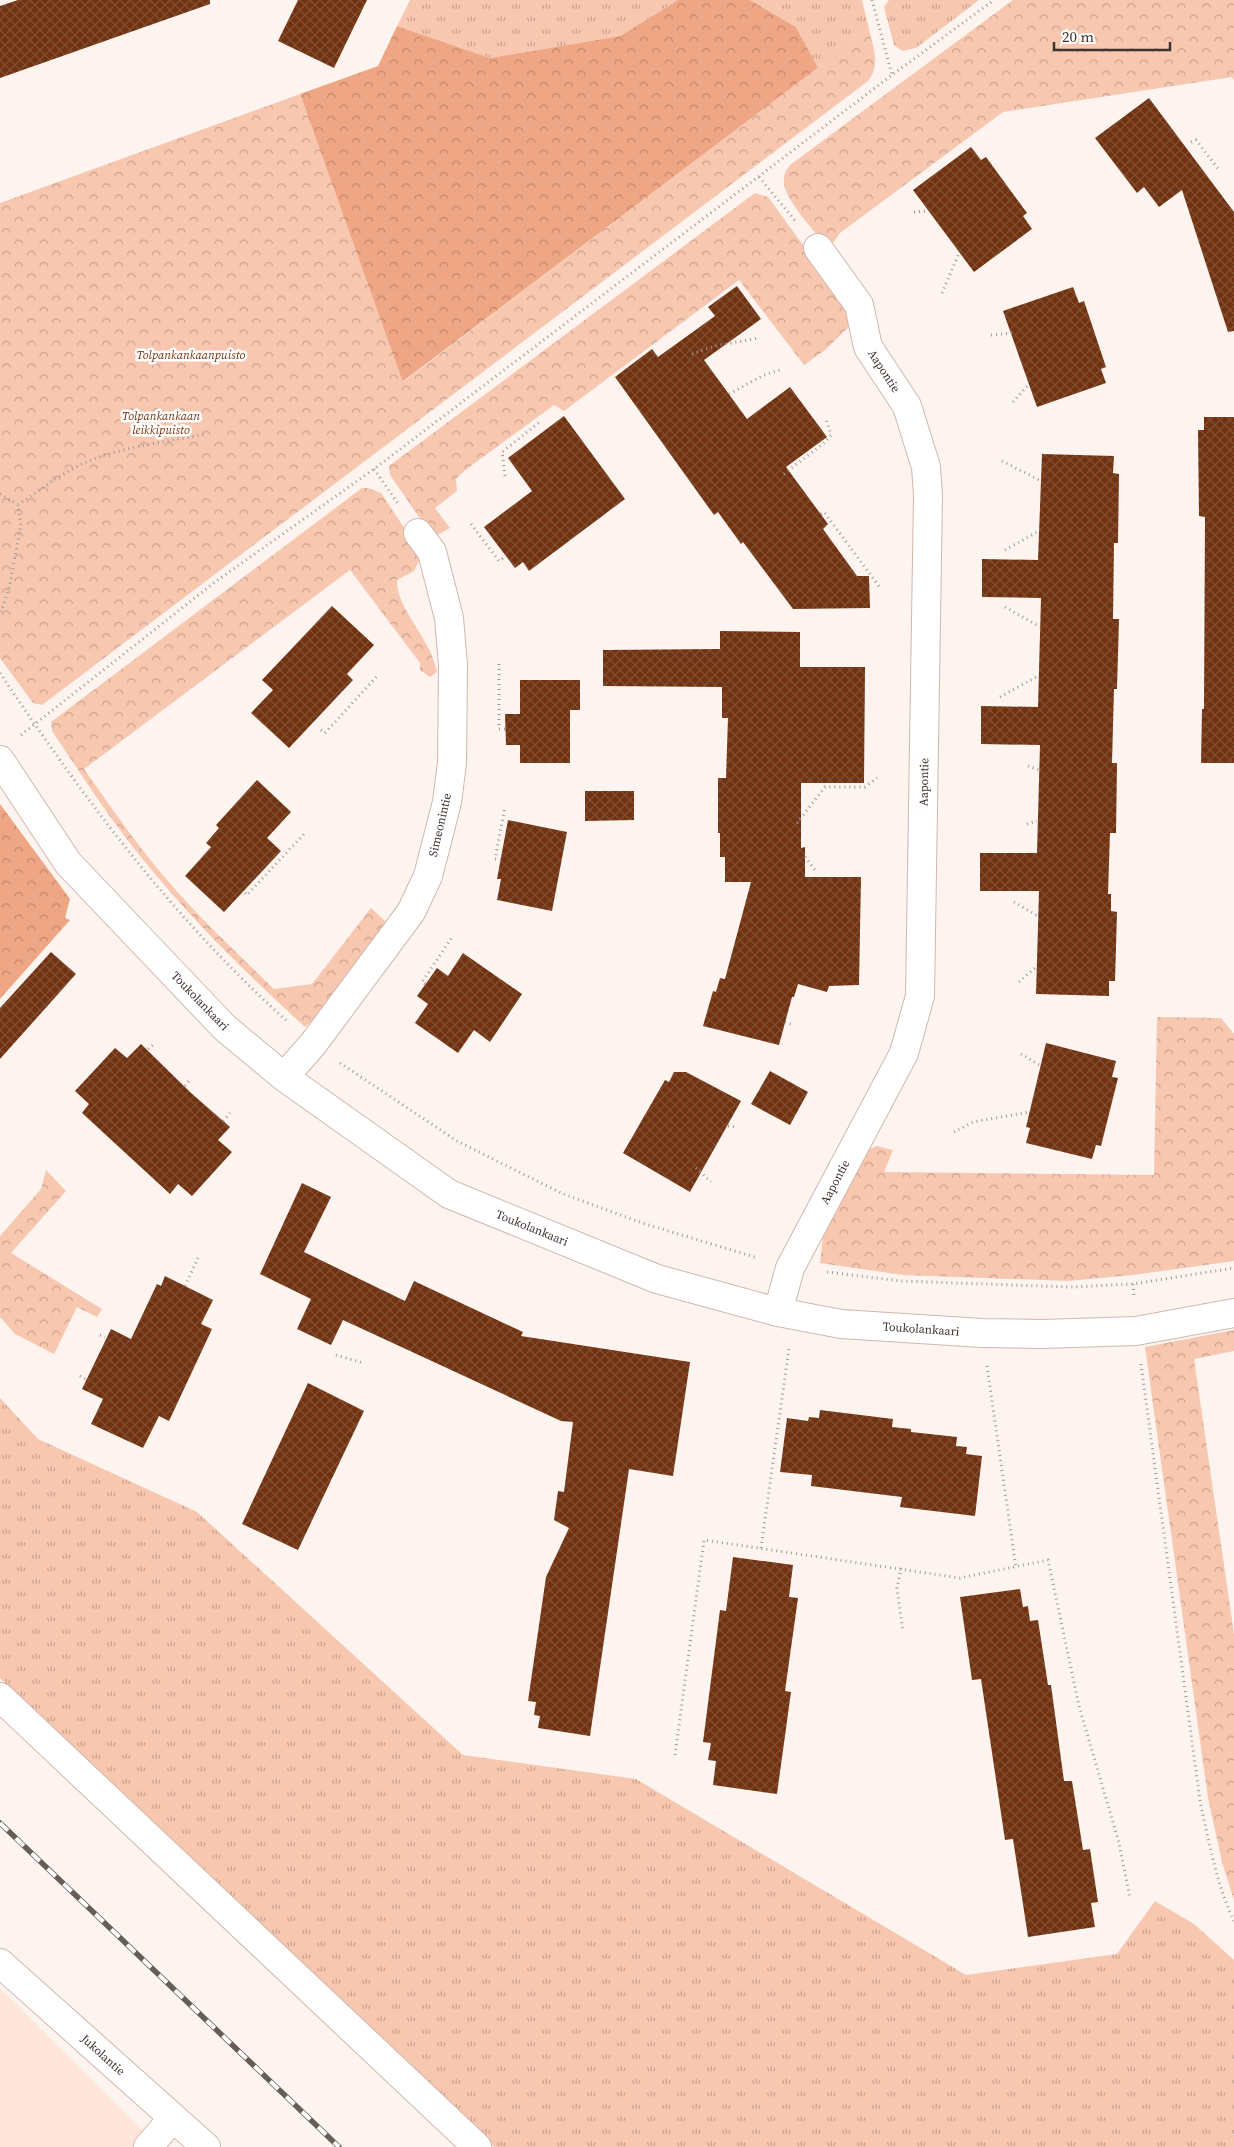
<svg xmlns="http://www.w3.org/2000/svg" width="1234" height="2147" viewBox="0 0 1234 2147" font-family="'Source Serif 4',serif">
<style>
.built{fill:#fee5da}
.grass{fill:url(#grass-tufts)}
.forest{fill:url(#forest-crowns)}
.park{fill:url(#park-crowns)}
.building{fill:url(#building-cross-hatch)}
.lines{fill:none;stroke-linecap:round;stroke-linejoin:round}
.minor-casing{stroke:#cfb8ae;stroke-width:30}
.path{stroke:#a29995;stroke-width:3;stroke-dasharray:1 4;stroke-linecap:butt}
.minor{stroke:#fff;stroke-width:28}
.rail-casing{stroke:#665d59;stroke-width:5.5}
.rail{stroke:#fff;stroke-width:4;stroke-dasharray:11;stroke-linecap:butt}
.labels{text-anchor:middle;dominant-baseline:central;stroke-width:5;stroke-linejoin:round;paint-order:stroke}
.park-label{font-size:12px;font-style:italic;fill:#74330e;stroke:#fff}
.street-label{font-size:12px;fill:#3d3430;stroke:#fff}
</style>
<defs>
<pattern id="grass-tufts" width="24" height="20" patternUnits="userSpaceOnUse" patternTransform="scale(1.25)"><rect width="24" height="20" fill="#f8c7b0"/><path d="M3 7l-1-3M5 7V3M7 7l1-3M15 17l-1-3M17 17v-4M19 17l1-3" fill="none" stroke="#caa290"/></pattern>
<pattern id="forest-crowns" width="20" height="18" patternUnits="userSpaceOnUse" patternTransform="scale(1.25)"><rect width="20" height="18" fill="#efa684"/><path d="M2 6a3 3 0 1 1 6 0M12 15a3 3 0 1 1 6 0" fill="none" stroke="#c3886c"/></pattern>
<pattern id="park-crowns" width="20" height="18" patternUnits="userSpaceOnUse" patternTransform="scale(1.25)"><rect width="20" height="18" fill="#f8c7b0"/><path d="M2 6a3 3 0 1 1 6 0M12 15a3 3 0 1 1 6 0" fill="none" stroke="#caa290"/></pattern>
<pattern id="building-cross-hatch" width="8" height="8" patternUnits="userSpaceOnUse" patternTransform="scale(1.25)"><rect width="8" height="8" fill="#703210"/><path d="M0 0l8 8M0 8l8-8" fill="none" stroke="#814f33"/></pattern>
</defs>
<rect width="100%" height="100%" fill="#fdf4f0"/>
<!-- built -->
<path class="built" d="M0 1989 7 1995 159 2147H0Z"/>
<!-- grass -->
<path class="grass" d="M410 0H678L620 36 490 58 397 26Z
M750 0H862L869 29 818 68 796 27Z
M889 0H979L916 48 902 51 894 45 884 7Z
M0 1398 38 1439 197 1512 463 1755 636 1779 966 1975 1117 1954 1155 1901 1194 1924 1234 1960V2147H494L0 1678Z"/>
<!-- forest -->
<path class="forest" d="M678 0H750L796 27 818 68 402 382 300 94 378 66 397 26 490 58 620 36Z
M0 804 70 899 65 918 70 920 0 999Z"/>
<!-- park -->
<path class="park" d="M1013 0H1234V80L1232 77 1003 112 840 233 833 243 826 244 822 241C812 228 785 199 784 183 783 175 786 170 790 165Z
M869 29C873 47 881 65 868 81L42 705 33 703 0 658V203L300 94 403 382Z
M755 193 768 197 849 308 851 325 825 350 804 365 739 280 564 411 554 405 464 471 456 479 457 491 435 508 450 528 439 534 430 533 390 475 389 466Z
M362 488H368L381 493 415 544 419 561 414 571 397 580C396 609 431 638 437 672L430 677 420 670V663L350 570 84 769C113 810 141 851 174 888 205 923 240 956 274 989L312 984 371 908 386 922 317 1017 305 1027C240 968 176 904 123 834 98 801 75 765 52 731L51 722Z
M1157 1017 1221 1018 1234 1034V1261L1133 1275 1068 1281 903 1275 820 1263 823 1236 869 1149 877 1146 893 1150 884 1172 1154 1175Z
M46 1170 66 1191 11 1253 102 1309 97 1317 77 1307 54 1354 15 1334 0 1317V1236L41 1189Z
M1234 1330V1351L1194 1359 1234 1634V1900L1222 1862 1208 1798 1145 1347Z"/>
<!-- building -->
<path class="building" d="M18 0H210V4L0 78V6Z
M298 0H367L334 68 278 41Z
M1149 98 1234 212V331L1228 332 1182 190 1159 207 1144 187 1137 193 1095 138Z
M971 147 981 160 986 157 1027 213 1023 216 1032 229 974 272 913 190Z
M737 286 761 319 704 360 747 419 790 387 827 437 786 467 828 524 823 529 857 576H869L870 608 793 609 743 542 741 544 718 512 714 515 615 377 652 349 658 357 715 316 708 307Z
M1073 287 1079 303 1084 301 1106 367 1101 369 1106 383 1037 407 1003 311Z
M564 416 625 499 529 571 523 562 515 568 484 527 532 491 508 458Z
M1204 417H1234V763H1201L1202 709H1204L1205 517 1199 516 1198 430H1204Z
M1042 454 1114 456 1113 473 1119 474 1118 543H1114L1113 619H1119L1117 689H1114L1112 763H1117L1116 833H1110L1108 894H1111V911L1117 912 1115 981H1109V996L1036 994 1039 891H980V853H1037L1040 745 981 744V706L1038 707 1041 598 982 597V559L1038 560Z
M332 606 374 645 347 674 353 680 289 748 251 713 273 690 262 680Z
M720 631 800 632V667H865L864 783H801V848L805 847V877H861L859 985 829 986 827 992 798 984 794 997H792L779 1045 703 1026 713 991 716 992 720 978 725 979 751 882H725V857H720V833H718V778H726L728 718H722V687L603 686V650L720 649Z
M520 680H580V710H570V763H520V745H506L505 714H520Z
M257 780 291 812 267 838 281 851 224 912 185 876 211 847 206 843 219 828 216 825Z
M585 791H634V820L585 821Z
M508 820 567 832 552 911 497 900 501 879H497Z
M51 952 76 974 0 1059V1008Z
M463 953 522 994 490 1042 474 1030 458 1053 415 1023 428 1004 417 996 437 968 448 976Z
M1046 1043 1116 1061 1112 1077 1118 1078 1101 1146 1096 1145 1092 1159 1026 1143 1030 1128 1026 1127Z
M141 1044 191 1093 230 1127 218 1140 232 1152 192 1196 178 1184 170 1194 82 1113 89 1104 75 1091 115 1048 127 1058Z
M770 1071 808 1092 790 1125 751 1104Z
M674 1072H686L741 1101 690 1192 623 1153 665 1080 669 1082Z
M302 1183 331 1197 304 1252 405 1301 414 1281 523 1332 521 1336 690 1362 673 1476 629 1469 590 1736 538 1728 540 1716 534 1715 536 1702 528 1701 546 1577 569 1528 554 1520 558 1491 564 1492 573 1422 561 1421 343 1320 331 1345 297 1329 311 1299 260 1274Z
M165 1276 213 1300 201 1324 212 1329 169 1421 159 1416 143 1448 91 1424 103 1399 82 1389 111 1329 131 1339 157 1284 161 1286Z
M308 1383 364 1411 298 1550 242 1524Z
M820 1410 893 1419 892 1427 911 1429V1432L957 1437 956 1446 967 1447 966 1454 982 1456 975 1516 900 1507 902 1497 811 1486 812 1475 780 1472 787 1418 808 1421 809 1417 819 1418Z
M733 1557 793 1565 789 1597 798 1598 785 1691 791 1692 777 1794 713 1785 716 1761 708 1760 711 1743 703 1742 720 1610 726 1611Z
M1020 1589 1023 1607 1028 1606 1030 1621 1038 1620 1048 1685H1051L1064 1781H1072L1083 1850 1090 1849 1098 1902 1091 1903 1095 1927 1028 1937 1013 1839 1005 1840 981 1679 972 1680 960 1597Z"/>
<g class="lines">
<defs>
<path id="minor" d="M0 760 68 863 224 1027 284 1077 449 1194 657 1279 778 1312 841 1324 982 1333 1041 1334 1136 1331 1234 1313
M284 1077 313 1044 411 912 428 876 447 802 452 763 453 665 449 618 432 552 418 533
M778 1312 790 1268 904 1053 920 996 928 495 926 467 907 406 868 347 859 305 818 248
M0 1697 477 2147
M0 1963 206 2147
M148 2147 173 2118"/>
</defs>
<!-- minor casing -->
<use href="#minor" class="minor-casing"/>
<!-- path -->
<path class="path" d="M872 0 892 75
M1191 142 1196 140 1219 170
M759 177 797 223
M914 212 929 211
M942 293 959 253
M991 335 1013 333
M692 354 715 346 759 338
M729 394 764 375 783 369
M1013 402 1029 384
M1002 461 1041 481
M374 469 399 505
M784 474 824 443 831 435 826 419
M505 476 502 452 541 421
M0 494 18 505 21 525 9 589 0 614
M18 505C38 491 58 476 80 465 117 447 166 442 207 434
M821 514 824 512 881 589
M471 524 499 561 506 556
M1005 550 1039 531
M1005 607 1040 627
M499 664V729H505
M0 673C85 800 174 920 288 1022
M1000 697 1038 676
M321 730 325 733 379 674
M21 735 215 582 374 469 892 75 994 0
M1028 766 1039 770
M797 823 825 787H865L877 778
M1027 824 1037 821
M805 857 815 870
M501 860 495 859 505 807
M245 893 247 895 304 834
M1014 902 1039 917
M1019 982 1036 967
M425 984 422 982 453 936
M785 1022 791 1024
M148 1049 153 1045
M1021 1054 1041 1066
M340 1063 457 1141 561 1193 642 1223 758 1258
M185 1086 191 1078
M223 1121 230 1113
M728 1126 735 1127
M954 1132 973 1122 1029 1112
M696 1168 711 1182
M827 1272 901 1281 1070 1287 1133 1284 1234 1268
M1133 1284 1134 1296
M185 1286 198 1258
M100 1335 105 1337
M336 1355 363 1363
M1141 1364 1200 1801C1209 1842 1216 1883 1234 1921
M987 1366 1016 1568
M80 1376 87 1380
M761 1548 789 1348
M901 1568 897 1588 903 1632
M675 1755 704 1540 960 1578 1048 1560 1079 1706 1119 1843 1130 1898"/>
<!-- minor -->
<use href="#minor" class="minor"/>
<defs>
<path id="rail" d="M0 1823 339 2147"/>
</defs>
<!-- rail casing -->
<use href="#rail" class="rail-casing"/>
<!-- rail -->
<use href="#rail" class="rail"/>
</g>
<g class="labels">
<!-- park labels -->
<g class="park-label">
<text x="191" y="355">Tolpankankaanpuisto</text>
<text x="161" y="416">Tolpankankaan<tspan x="161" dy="14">leikkipuisto</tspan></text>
</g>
<!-- street labels -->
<g class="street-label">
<text transform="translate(884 371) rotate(57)">Aapontie</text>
<text transform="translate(924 782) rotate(-89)">Aapontie</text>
<text transform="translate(440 825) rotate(-77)">Simeonintie</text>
<text transform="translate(200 1001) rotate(46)">Toukolankaari</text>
<text transform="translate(835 1182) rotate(-62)">Aapontie</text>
<text transform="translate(532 1228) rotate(22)">Toukolankaari</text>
<text transform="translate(921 1329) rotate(4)">Toukolankaari</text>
<text transform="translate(103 2055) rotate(42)">Jukolantie</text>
</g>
</g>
<!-- scale -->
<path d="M1054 42v8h116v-8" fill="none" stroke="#3d3430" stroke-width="2.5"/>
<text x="1062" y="42" font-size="15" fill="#3d3430" stroke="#ffffff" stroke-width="4" paint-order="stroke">20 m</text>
</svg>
